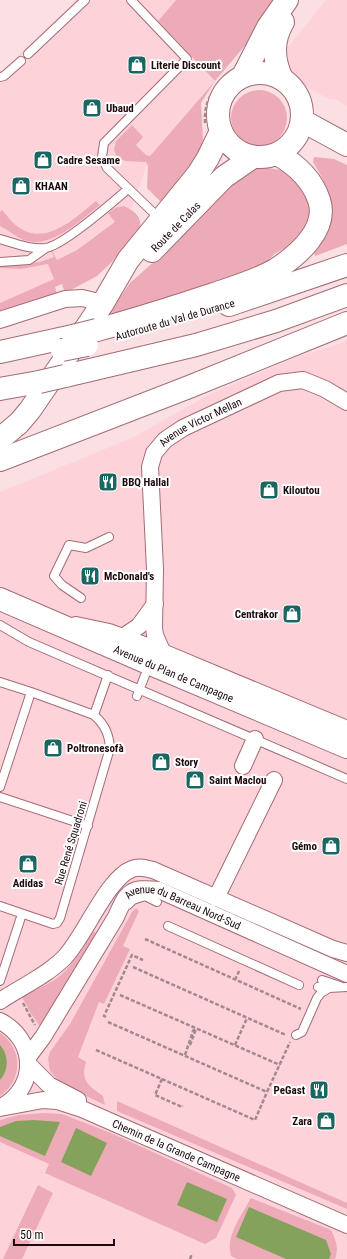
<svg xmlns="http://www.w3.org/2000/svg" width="347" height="1259" viewBox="0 0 347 1259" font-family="'Roboto Condensed',sans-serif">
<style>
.built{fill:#fed2d9}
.green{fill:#edabb7}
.water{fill:#84a25b}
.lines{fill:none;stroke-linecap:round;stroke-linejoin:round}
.lane-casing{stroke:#a46b75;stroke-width:10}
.street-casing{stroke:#a46b75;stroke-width:18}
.secondary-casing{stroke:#a46b75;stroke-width:24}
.highway-casing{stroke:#a46b75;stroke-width:24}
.path{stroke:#a1898d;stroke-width:2.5;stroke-dasharray:4 2;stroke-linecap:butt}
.lane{stroke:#fff;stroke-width:8}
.street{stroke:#fff;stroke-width:16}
.secondary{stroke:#fff;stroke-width:22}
.highway{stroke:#fff;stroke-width:22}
.highway-bridge-casing{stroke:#a46b75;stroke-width:24;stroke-linecap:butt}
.highway-bridge{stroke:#fff;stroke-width:22}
.labels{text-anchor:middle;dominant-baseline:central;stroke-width:4;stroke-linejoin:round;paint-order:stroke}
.poi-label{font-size:11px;font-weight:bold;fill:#1e090e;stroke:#fff;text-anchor:start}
.street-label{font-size:11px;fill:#1e090e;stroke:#fff}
</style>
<rect width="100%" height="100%" fill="#fadfe3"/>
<!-- built -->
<path class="built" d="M76 0H176L158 21 215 81 150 156 123 233 54 279 0 303V73Z
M326 0H347V106L335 99H329L299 83 289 71 286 46H289Z
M347 340V1259H0V492L132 438 212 393 300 356 333 346Z"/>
<!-- green -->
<path class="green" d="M176 0H278L269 17 215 81 201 103 203 140 200 151 186 173 161 202 147 188 148 166 146 162 125 161 117 157 114 150 116 141 132 125 143 137 136 145 146 155 150 156 215 81 158 21Z
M231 118a28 28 0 1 1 56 0a28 28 0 1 1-56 0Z
M314 157 334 159 347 165V244L315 256 314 253C327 235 335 210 326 187 323 179 318 170 313 162Z
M263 167 280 170 291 174 305 186 311 214 310 228 292 245 274 254 266 264 230 281 107 316 130 283 166 251 217 196 250 170Z
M96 201 100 205C82 219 52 248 27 241 19 239 8 230 0 226V212L2 210C7 215 11 222 17 226 45 248 75 218 96 201Z
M124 206C134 211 142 216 140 228L111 263 97 276 65 293 62 284 55 287 58 297 0 314V303L54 279 48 264 21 269 0 268V266L3 264 40 262 54 257 51 251H52L57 260 77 250 115 222 108 213 115 208Z
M136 908 139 911 123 946 130 949 104 1004 99 1002 78 1057 86 1062C80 1081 89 1086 103 1096L105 1105 65 1086 57 1079 50 1071 48 1058 50 1052 70 1024 132 912Z
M93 931 98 934 42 1029 30 1012 22 997C33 991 45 986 56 979 72 967 83 949 93 931Z
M0 1033C23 1048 23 1080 0 1096Z
M117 1101 347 1203V1209L117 1111Z
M44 1113 62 1114 111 1133 232 1188 236 1195 216 1238 205 1244 45 1173 49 1164 0 1142V1120L19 1115Z
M38 1185 53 1193 22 1259H3Z
M251 1198 331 1230C336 1240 339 1248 335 1259H237L231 1256C225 1236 242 1215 251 1198Z"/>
<!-- water -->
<path class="water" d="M0 1045C9 1055 9 1070 0 1080Z
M34 1120 60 1122 45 1156 0 1136V1127L16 1121Z
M76 1128 107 1143 91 1176 61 1162Z
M187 1182 227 1199 217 1222 177 1205Z
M249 1207 326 1240 331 1254 329 1259H286L236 1237Z"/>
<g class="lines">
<defs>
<path id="lane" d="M131 0 187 59 104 143 102 157 107 168 160 219
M28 54 85 0
M0 77 4 76 21 61
M0 239C14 243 31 250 46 248 64 245 113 202 128 189
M0 262 29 260 46 248
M81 598 62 585 54 576 69 545 86 548 109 537
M0 625 29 642 347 779
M0 682 31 692 94 715C105 725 109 734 110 748L60 918 57 923 53 924 0 906
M137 696 149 665
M94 715 108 675
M0 787 31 692
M0 797 88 826
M128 905 133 900 145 896 157 902
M168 926 299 985
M322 980 340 986
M0 981 22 914
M318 987 329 988 347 987
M296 1035 302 1032 317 998 321 993 329 988"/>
<g id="street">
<path d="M0 320 65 299 82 298 103 303"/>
<path d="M76 625 109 632 155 649 347 729"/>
<path d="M123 637 139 626 155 604"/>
<path id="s1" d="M162 651 155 635 154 628 155 569 150 467 154 453 165 440 183 428 279 383 303 380 325 389 347 402"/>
<path d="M243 766 255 739"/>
<path d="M216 898 274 780"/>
<path d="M0 1001C21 987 46 976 64 958 84 938 107 878 132 869 139 866 146 868 153 870L333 949 347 953"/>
<path d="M0 1021C36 1040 38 1085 3 1106"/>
<path id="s2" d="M28 1057 43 1037 116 917C127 891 130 887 159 890L347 974"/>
<path d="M28 1064 49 1085 78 1100"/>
<path id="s3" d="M0 1108 43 1100 57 1101 82 1109 347 1225"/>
</g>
<g id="secondary">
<circle cx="260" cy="115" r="42"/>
<path d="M243 76 268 27 287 0"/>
<path d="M282 79C273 59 272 41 283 22"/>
<path id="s4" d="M152 251 224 177 253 157"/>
<path d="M0 439 19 423 30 410 103 303 128 260 198 174 208 158 221 131"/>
<path id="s5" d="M0 599 141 660 347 747"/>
</g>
<path id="highway" d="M303 121 347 145
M229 305 347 265
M97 330C137 319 175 307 214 294 234 287 256 281 275 270 297 256 329 229 319 200 312 179 297 165 277 154
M0 352 73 336
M65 376 196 345 276 321 347 295
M0 389 39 382
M0 460 189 387 347 323"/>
</defs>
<!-- lane casing -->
<use href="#lane" class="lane-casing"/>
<!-- street casing -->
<use href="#street" class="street-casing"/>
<!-- secondary casing -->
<use href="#secondary" class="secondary-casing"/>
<!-- highway casing -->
<use href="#highway" class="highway-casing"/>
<!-- path -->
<path class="path" d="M205 123C204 102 211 92 226 77
M145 939 301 1009
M133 967 286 1035
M235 980 240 969
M120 995 280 1065
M23 1003 35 1025
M106 1017 104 1016 132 955 143 960
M108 1022 267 1092 290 1042
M190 1045 196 1029
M235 1045 247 1018
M96 1050 255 1120 267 1092
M185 1055 193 1031 196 1028
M162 1079 155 1095 182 1107 183 1106
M190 1259 192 1254"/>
<!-- lane -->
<use href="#lane" class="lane"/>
<!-- street -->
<use href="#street" class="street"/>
<!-- secondary -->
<use href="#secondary" class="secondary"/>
<!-- highway -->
<use href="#highway" class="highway"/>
<defs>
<path id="highway-bridge" d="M73 336 97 330
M62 350 87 345
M39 382 65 376"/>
</defs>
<!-- highway-bridge casing -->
<use href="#highway-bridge" class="highway-bridge-casing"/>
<!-- highway-bridge -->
<use href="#highway-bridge" class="highway-bridge"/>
</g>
<!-- icons -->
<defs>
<symbol id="shop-square" viewBox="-11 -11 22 22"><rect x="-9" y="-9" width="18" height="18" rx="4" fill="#1a6661" stroke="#fff"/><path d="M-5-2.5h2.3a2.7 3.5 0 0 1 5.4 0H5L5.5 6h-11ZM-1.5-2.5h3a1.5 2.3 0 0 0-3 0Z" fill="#fff"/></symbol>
<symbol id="restaurant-square" viewBox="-11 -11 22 22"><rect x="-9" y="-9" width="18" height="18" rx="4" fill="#1a6661" stroke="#fff"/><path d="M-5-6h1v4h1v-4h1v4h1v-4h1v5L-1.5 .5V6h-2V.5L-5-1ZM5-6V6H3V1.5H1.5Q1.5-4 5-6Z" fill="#fff"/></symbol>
</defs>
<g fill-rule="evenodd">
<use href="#shop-square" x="126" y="54" width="22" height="22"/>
<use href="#shop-square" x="81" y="97" width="22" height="22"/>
<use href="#shop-square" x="32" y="149" width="22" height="22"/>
<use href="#shop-square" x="10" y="175" width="22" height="22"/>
<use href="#restaurant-square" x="97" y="471" width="22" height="22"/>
<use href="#shop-square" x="258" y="479" width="22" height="22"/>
<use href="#restaurant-square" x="79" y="565" width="22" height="22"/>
<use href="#shop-square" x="281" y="603" width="22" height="22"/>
<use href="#shop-square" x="42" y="737" width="22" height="22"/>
<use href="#shop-square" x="150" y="751" width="22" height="22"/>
<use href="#shop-square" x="184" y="769" width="22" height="22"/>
<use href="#shop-square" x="320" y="835" width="22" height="22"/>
<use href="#shop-square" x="17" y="853" width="22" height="22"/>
<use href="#restaurant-square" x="308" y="1079" width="22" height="22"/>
<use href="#shop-square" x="315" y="1110" width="22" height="22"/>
</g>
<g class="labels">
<!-- poi labels -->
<g class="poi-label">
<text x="151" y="65">Literie Discount</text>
<text x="106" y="108">Ubaud</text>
<text x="57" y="160">Cadre Sesame</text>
<text x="35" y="186">KHAAN</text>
<text x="122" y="482">BBQ Hallal</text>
<text x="283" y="490">Kiloutou</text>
<text x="104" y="576">McDonald's</text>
<text x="278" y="614" text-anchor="end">Centrakor</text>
<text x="67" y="748">Poltronesofà</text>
<text x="175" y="762">Story</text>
<text x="209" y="780">Saint Maclou</text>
<text x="317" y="846" text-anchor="end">Gémo</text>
<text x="28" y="883" text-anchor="middle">Adidas</text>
<text x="305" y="1090" text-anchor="end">PeGast</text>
<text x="312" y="1121" text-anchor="end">Zara</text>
</g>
<!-- street labels -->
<g class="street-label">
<text stroke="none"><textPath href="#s4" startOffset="34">Route de Calas</textPath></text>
<text transform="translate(175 320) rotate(-16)">Autoroute du Val de Durance</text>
<text stroke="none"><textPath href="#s1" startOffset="257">Avenue Victor Mellan</textPath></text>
<text stroke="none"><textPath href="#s5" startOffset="189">Avenue du Plan de Campagne</textPath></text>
<text transform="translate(71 843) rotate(-73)">Rue René Squadroni</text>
<text stroke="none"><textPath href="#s2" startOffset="250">Avenue du Barreau Nord-Sud</textPath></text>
<text stroke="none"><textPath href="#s3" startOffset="187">Chemin de la Grande Campagne</textPath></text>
</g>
</g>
<!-- scale -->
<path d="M14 1239v6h100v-6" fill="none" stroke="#1e090e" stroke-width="2"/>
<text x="20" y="1239" font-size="12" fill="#1e090e" stroke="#ffffff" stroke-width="3" paint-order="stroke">50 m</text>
</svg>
